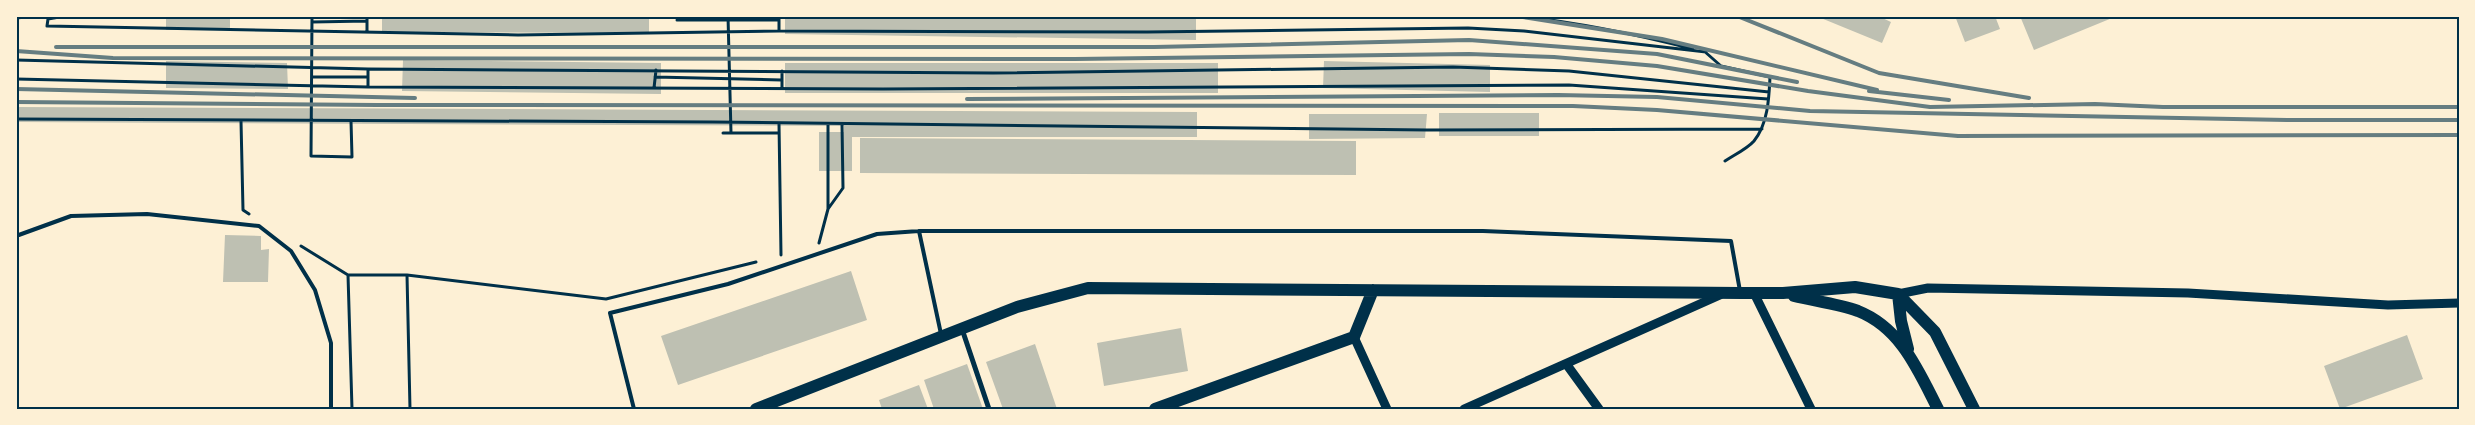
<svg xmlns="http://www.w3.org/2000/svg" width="2475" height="425" viewBox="0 0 2475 425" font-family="'Fira Sans Condensed',sans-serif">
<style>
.building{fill:#bec0b2}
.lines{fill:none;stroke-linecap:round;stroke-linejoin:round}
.path{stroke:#003049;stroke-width:3}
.service{stroke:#003049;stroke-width:4}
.minor{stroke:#003049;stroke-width:5}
.tertiary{stroke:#003049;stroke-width:9}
.primary{stroke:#003049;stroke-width:12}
.rail{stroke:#657d81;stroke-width:4}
.neatline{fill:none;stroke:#003049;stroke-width:2}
</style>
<rect width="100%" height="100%" fill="#fdf0d5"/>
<!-- building -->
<path class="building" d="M166 16H230V30H166Z
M382 16H649V33L382 32Z
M785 16H1196V40L785 34Z
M1816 16H1878L1891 22 1882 43Z
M1955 16H1995L2000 29 1965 42Z
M2020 16H2117L2034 50Z
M403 60 661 63V94L402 91Z
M166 61 287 63 288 89 166 88Z
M1324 61 1490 65V92L1323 88Z
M785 63H1218V93H785Z
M16 107 1197 112V137H852V171H819V132H844V126L16 122Z
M1439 113H1539V136H1439Z
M1309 114H1427L1425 138 1309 139Z
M860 138 1356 141V175L860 173Z
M225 235 261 236V250L269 249 268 282H223Z
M851 271 867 320 678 385 661 336Z
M1181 328 1188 371 1104 386 1097 343Z
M2407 335 2423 379 2340 409 2324 366Z
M1035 344 1057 409H1003L986 362Z
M967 364 983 409H934L924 380Z
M919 385 928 409H882L879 400Z"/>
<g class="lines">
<!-- path -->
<path class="path" d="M65 16 48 19 47 26 518 35 779 31 1147 32 1468 28 1524 31 1706 52
M312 16 311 156 352 157 351 121
M1517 16C1577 22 1635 34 1693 49
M677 20H779
M312 22 367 21
M779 31V16
M367 32V16
M1704 51 1721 66 1770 77C1769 98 1768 124 1754 141 1747 149 1734 155 1725 161
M16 60 368 69 993 73 1453 67 1569 71 1769 92
M368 69V87
M312 77H368
M655 77 781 80
M16 79 368 87 883 89 1569 85 1768 99
M654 88 656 70
M782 88V71
M16 119 713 122 1427 130 1762 129
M241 121 243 210 249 214
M779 124 781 255
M723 133H731L728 16
M731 133H778
M828 209V124
M819 243 828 209 843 188 842 124
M301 246 348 275H407L606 299 756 262
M348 275 352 409
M407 275 410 409"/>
<!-- service -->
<path class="service" d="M919 231 941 334
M16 236 71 216 147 214 259 226 291 251 315 290 331 343V409
M634 409 610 313 728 284 877 234 919 231H1483L1731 241 1740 291"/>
<!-- minor -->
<path class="minor" d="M962 329 989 409"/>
<!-- tertiary -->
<path class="tertiary" d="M1754 293 1811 409
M1898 294 1928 288 2188 293 2388 305 2459 303
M1354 337 1387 409
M1567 365 1599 409
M1464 409 1720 295"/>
<!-- primary -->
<path class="primary" d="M1898 294 1935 332 1974 409
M1898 294 1901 321 1908 349
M1794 296C1815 301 1838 304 1858 311 1901 328 1918 370 1938 409
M756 409 1017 307 1088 288 1741 293H1783L1855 287 1898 294
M1155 409 1354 337 1373 290"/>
<!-- rail -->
<path class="rail" d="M1517 16 1662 39 1877 90
M1737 16 1879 73 2029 98
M16 18 25 16
M56 47H1154L1469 40 1657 54 1797 82
M16 51 113 58 1075 59 1469 54 1554 57 1657 66 1808 91 1930 107 2095 104 2163 107H2459
M16 89 415 98
M1869 91 1949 100
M967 99 1558 95 1657 97 1810 111 2287 120H2459
M16 102 377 105 1573 106 1657 110 1958 136 2459 135"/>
</g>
<!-- border -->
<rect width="2475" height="425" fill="none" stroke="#fdf0d5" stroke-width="35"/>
<rect x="18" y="18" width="2440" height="390" class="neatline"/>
</svg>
